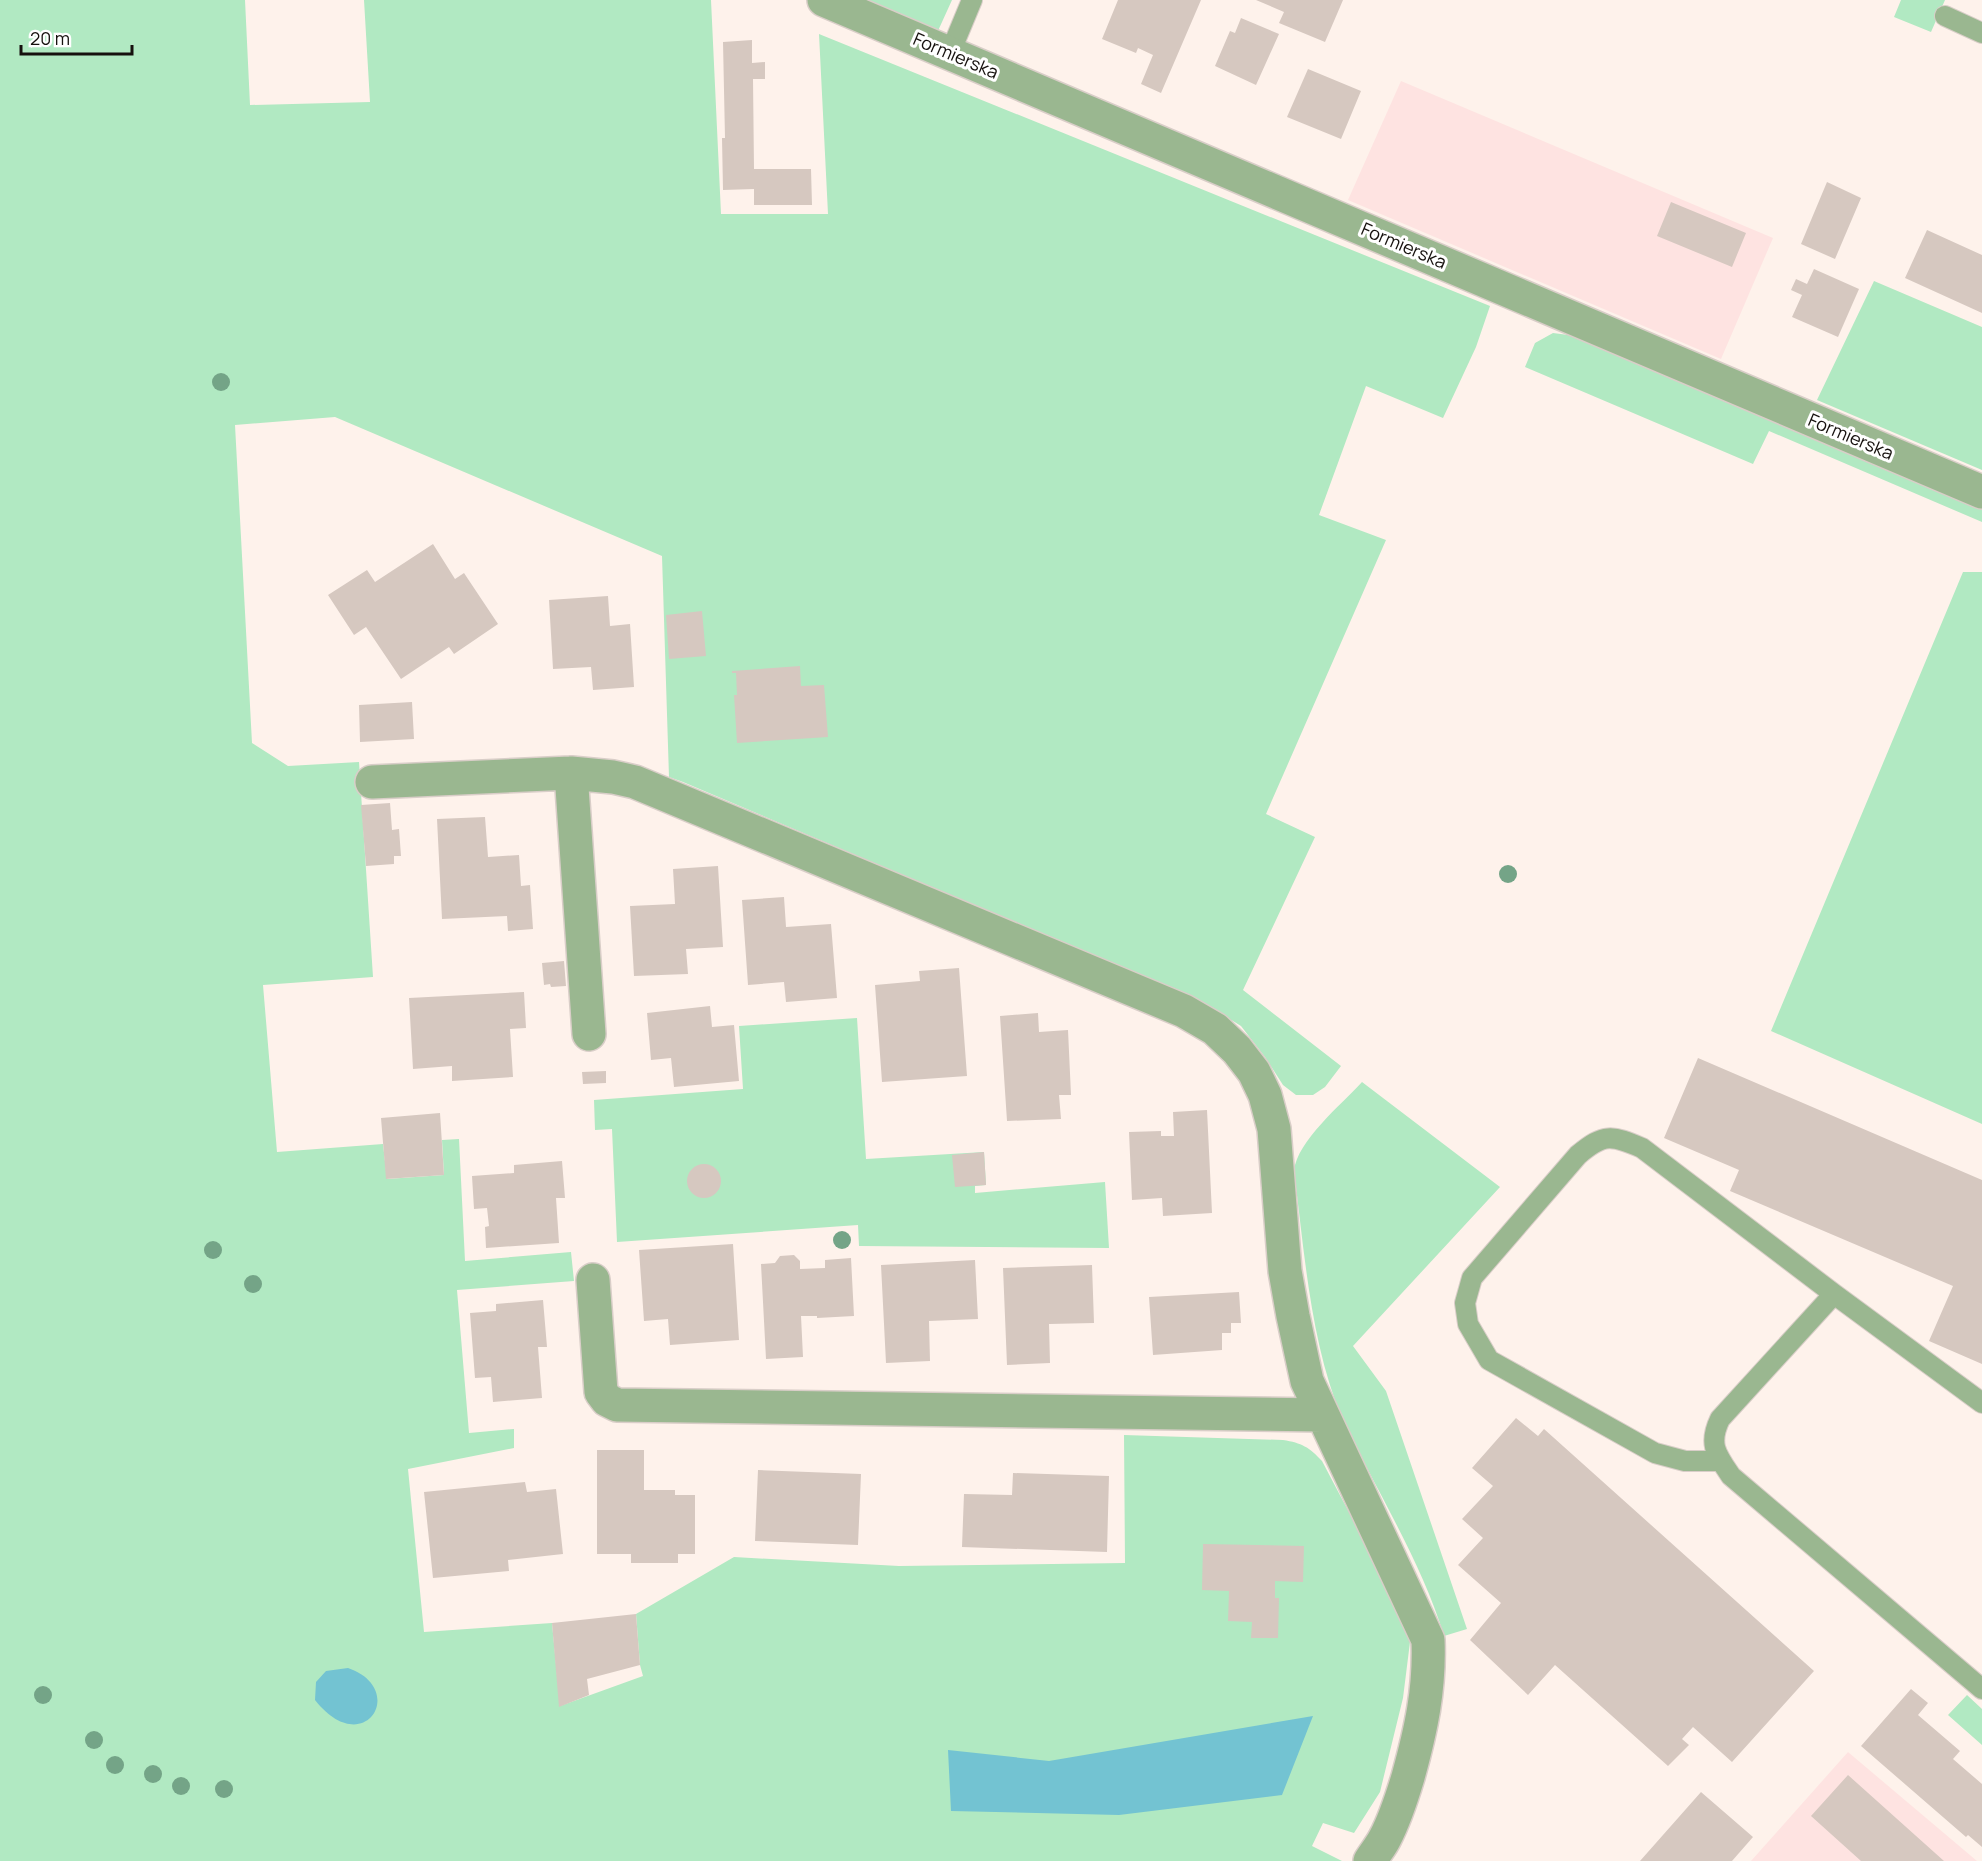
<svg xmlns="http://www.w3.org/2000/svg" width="1982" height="1861" viewBox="0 0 1982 1861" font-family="Manrope,sans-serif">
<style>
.commercial{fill:#fee3e1}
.green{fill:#b1e9c2}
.water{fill:#73c3d2}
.building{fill:#d6c8c0}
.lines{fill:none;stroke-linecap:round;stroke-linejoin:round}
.service-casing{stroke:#d9cec8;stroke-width:22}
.minor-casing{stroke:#d9cec8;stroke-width:36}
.service{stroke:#9ab790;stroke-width:20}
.minor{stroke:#9ab790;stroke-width:33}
.tree{fill:#74a487}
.labels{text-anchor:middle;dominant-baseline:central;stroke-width:6;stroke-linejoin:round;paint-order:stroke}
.street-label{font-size:18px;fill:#16110e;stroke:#fff}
</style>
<rect width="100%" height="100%" fill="#fef2eb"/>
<!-- commercial -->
<path class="commercial" d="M1401 81 1773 238 1721 359 1348 200Z
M1848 1752 1977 1861H1751Z"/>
<!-- green -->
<path class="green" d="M0 0H245L250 105 370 102 364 0H711L721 214H828L819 34 1490 306 1476 347 1443 418 1366 386 1319 515 1386 540 1266 814 1315 837 1243 990 1341 1066 1325 1087 1313 1095H1296L1283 1085 1265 1057 1241 1026 1204 1003 683 782 669 777 662 556 335 417 235 425 252 743 288 766 359 762 373 977 263 985 277 1152 383 1144 387 1179 444 1175 442 1140 459 1139 465 1261 571 1252 574 1281 457 1290 469 1433 514 1429V1448L408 1469 424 1632 552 1623 560 1706 643 1676 640 1665 636 1614 734 1557 899 1566 1125 1563 1124 1435 1283 1440C1302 1443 1309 1447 1322 1461L1401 1611 1410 1642 1403 1698 1380 1792 1354 1833 1323 1823 1312 1846 1342 1861H0Z
M859 0H952L937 33Z
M1901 0H1945L1931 32 1894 17Z
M1874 281 1982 327V470L1817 400Z
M1553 333 1576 336 1982 507V522L1769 431 1753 464 1525 367 1535 343Z
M1963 572H1982V1124L1771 1031Z
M857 1018 866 1159 984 1152 986 1185 975 1186V1193L1105 1182 1109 1248 859 1246 858 1225 617 1242 612 1129 595 1130 594 1100 743 1089 739 1026Z
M1362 1082 1500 1187 1353 1346 1386 1391 1467 1629 1444 1636C1427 1579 1395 1522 1368 1470 1359 1454 1350 1438 1343 1421 1310 1342 1305 1255 1294 1171 1297 1141 1341 1105 1362 1082Z
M1967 1695 1982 1709V1745L1948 1715Z"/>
<!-- water -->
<path class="water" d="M348 1668C409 1689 364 1762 315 1700L316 1682 326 1671Z
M1313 1716 1282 1795 1119 1815 951 1811 948 1750 1049 1761Z"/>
<!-- building -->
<path class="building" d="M1118 0H1201L1161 93 1141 84 1153 55 1138 48 1136 53 1102 39Z
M1256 0H1343L1325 42 1279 23 1284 12Z
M1241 18 1279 34 1256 85 1215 66 1230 31 1235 33Z
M752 40V63L765 62V79H753L754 169H811L812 205H754V189L723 190 722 138H725L723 42Z
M1308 69 1361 91 1341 139 1287 117Z
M1827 182 1861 198 1835 259 1801 244Z
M1671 202 1746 233 1732 267 1657 236Z
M1927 230 1982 255V313L1905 278Z
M1814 269 1859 289 1838 337 1792 317 1802 295 1791 290 1796 279 1807 284Z
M433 544 455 579 464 573 498 624 454 654 449 647 401 679 366 627 354 635 328 595 367 570 375 582Z
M608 596 610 626 630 624 634 687 593 690 591 667 553 669 549 600Z
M702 611 706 656 669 659 666 615Z
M800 666 801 686 824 685 828 737 737 743 734 695H737L736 673H732V671Z
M412 702 414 739 360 742 359 705Z
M390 803 392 830 399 829 401 856H394V864L366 866 361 805Z
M485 817 488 857 519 855 521 886 530 885 533 929 508 931 507 916 442 919 437 819Z
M718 866 723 947 686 949 688 974 634 976 630 906 675 904 673 869Z
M784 897 786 927 831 924 837 998 786 1002 784 982 748 985 742 900Z
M564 961 566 986 551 987 550 984 544 985 542 963Z
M959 968 967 1076 882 1082 875 985 920 981 919 971Z
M524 992 526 1028 510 1029 513 1077 452 1081V1066L413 1069 409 998Z
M710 1006 712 1027 734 1025 739 1081 674 1087 671 1058 651 1060 647 1013Z
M1038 1013 1039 1032 1068 1030 1071 1095H1059L1061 1119 1007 1121 1000 1016Z
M1698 1058 1982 1180V1364L1929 1341 1953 1286 1730 1191 1739 1170 1664 1138Z
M606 1071V1083L583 1084 582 1072Z
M1207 1110 1212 1213 1163 1216 1162 1198 1132 1200 1129 1132 1161 1131V1136H1174L1173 1112Z
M440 1113 444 1175 386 1179 381 1118Z
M984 1152 986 1185 955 1187 952 1155Z
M562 1161 565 1198H556L559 1243 486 1248 485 1227 489 1226 487 1208 474 1209 472 1176 514 1173V1165Z
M687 1181a17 17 0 1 1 34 0a17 17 0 1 1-34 0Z
M733 1244 739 1340 670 1345 668 1319 644 1321 639 1250Z
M794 1255 800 1261V1269L825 1268V1260L851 1258 854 1316 817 1318V1316H801L803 1357 766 1359 761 1264 775 1263 780 1256Z
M975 1260 978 1319 929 1321 930 1361 886 1363 881 1265Z
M1092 1265 1094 1323 1049 1324 1050 1363 1007 1365 1003 1268Z
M1239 1292 1241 1323H1231V1333H1222V1350L1153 1355 1149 1297Z
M543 1300 547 1347H538L542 1398 493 1402 491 1377 475 1378 470 1313 496 1311V1304Z
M1516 1418 1538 1436 1544 1429 1814 1671 1732 1762 1693 1727 1682 1739 1689 1745 1668 1766 1555 1665 1528 1695 1470 1640 1501 1603 1458 1565 1483 1538 1462 1519 1493 1486 1472 1468Z
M597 1450H644V1490H675V1495H695V1554H678V1563H631V1554H597Z
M758 1470 861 1474 858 1545 755 1541Z
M1013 1473 1109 1476 1107 1552 962 1547 964 1494 1012 1495Z
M525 1482 527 1492 556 1489 563 1554 508 1560 509 1571 433 1578 424 1492Z
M1203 1544 1304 1546 1303 1582 1275 1581V1598H1279L1278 1638H1251L1252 1622 1228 1621 1229 1591 1202 1590Z
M636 1614 640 1665 587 1679 589 1695 559 1707 552 1623Z
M1911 1689 1928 1703 1918 1715 1960 1751 1953 1759 1982 1784V1847L1968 1835 1966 1837 1861 1746Z
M1848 1775 1944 1861H1861L1811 1816Z
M1701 1792 1753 1837 1732 1861H1640Z"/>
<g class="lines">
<defs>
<path id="service" d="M1945 16 1982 33
M950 53 972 0
M1834 1294 1720 1419C1708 1444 1716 1454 1731 1476L1982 1689
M1721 1461H1685L1655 1453 1489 1360 1468 1324 1465 1303 1472 1278 1578 1155C1604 1133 1612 1135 1642 1148L1834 1294 1982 1403"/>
<path id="minor" d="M824 0 1982 492
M571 773 589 1034
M372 782 571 773 613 777 635 782 1184 1011 1215 1029 1237 1050 1254 1072 1265 1095 1274 1129 1285 1271 1293 1316 1307 1381 1428 1640C1430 1689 1421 1730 1408 1777 1402 1797 1395 1819 1385 1838 1381 1846 1375 1853 1370 1861
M593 1280 601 1392 607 1400 617 1405 1322 1415"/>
</defs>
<!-- service casing -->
<use href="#service" class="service-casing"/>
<!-- minor casing -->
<use href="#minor" class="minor-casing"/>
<!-- service -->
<use href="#service" class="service"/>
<!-- minor -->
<use href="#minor" class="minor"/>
</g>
<!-- trees -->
<g class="tree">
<circle cx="221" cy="382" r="9"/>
<circle cx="1508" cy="874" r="9"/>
<circle cx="842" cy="1240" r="9"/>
<circle cx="213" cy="1250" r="9"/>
<circle cx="253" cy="1284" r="9"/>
<circle cx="43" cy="1695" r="9"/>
<circle cx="94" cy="1740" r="9"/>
<circle cx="115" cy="1765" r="9"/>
<circle cx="153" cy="1774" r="9"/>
<circle cx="181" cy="1786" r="9"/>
<circle cx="224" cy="1789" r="9"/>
</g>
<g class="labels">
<!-- street labels -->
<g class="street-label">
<text transform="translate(956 55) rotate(23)">Formierska</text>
<text transform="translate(1404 245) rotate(23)">Formierska</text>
<text transform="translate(1851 436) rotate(23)">Formierska</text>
</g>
</g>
<!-- scale -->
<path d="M21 45v9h111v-9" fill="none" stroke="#16110e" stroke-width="3"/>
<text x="30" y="45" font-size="18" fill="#16110e" stroke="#ffffff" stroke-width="4.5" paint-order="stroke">20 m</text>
</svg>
